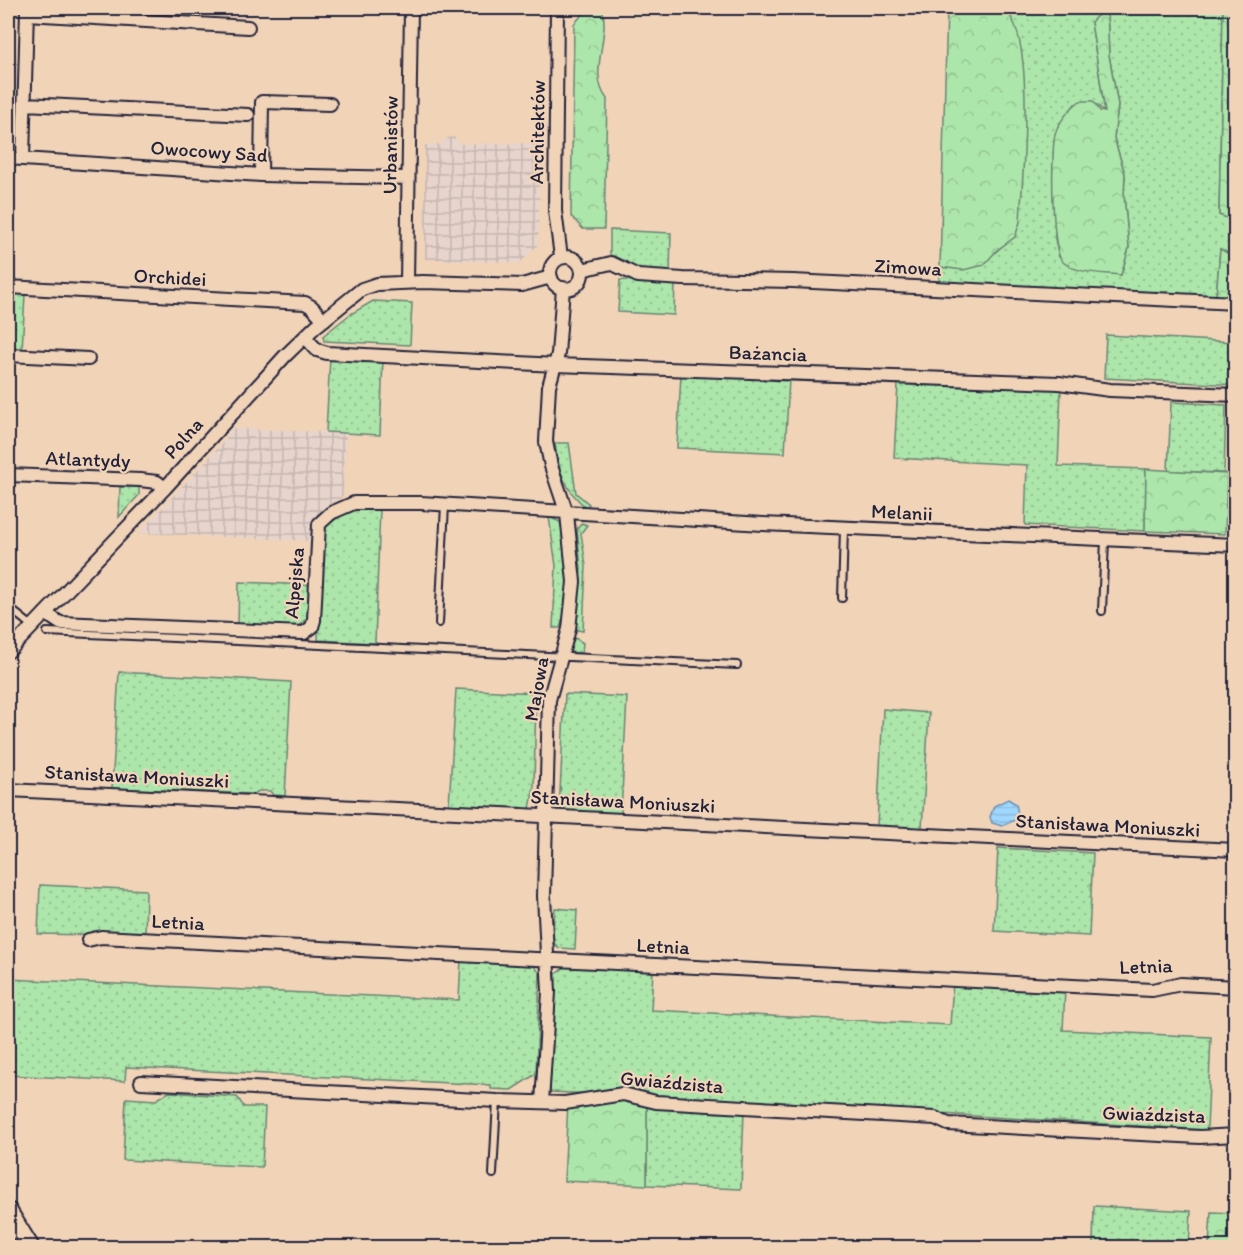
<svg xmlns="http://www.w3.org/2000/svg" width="1243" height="1255" viewBox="0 0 1243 1255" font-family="Itim,sans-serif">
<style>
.industrial{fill:url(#industrial-grid)}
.grass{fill:url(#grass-dots);stroke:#688472;stroke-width:1.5;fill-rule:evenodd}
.forest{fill:url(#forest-crowns);stroke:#688472;stroke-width:1.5}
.water{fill:url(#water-rules);stroke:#6d8fb0;stroke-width:1.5}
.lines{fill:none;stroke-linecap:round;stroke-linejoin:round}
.lane-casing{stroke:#22223b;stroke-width:10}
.street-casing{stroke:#22223b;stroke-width:16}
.secondary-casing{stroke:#22223b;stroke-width:22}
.lane{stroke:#f1d4b8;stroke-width:6}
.street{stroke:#f1d4b8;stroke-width:12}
.secondary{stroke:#f1d4b8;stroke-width:18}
.labels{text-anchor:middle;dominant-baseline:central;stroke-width:4.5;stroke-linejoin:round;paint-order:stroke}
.street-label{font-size:20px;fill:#22223b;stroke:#f1d4b8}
</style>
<defs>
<pattern id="industrial-grid" width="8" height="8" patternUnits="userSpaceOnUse" patternTransform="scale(1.5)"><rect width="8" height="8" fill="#e7d4cc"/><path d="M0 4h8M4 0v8" fill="none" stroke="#c6b6b0"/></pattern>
<pattern id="grass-dots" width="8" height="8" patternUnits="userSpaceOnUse" patternTransform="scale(1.5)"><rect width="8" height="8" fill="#ade6aa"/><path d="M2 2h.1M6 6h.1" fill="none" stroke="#95c593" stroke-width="1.8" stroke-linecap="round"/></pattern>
<pattern id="forest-crowns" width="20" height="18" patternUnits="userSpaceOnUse" patternTransform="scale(1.5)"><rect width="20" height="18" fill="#ade6aa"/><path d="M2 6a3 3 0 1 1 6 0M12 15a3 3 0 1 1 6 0" fill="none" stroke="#95c593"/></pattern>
<pattern id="water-rules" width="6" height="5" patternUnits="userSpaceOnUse" patternTransform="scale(1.5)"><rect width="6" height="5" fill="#9fd7fe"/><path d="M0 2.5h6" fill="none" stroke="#89b8db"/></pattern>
</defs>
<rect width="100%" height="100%" fill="#f1d4b8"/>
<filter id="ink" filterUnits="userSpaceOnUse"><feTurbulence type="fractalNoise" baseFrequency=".0167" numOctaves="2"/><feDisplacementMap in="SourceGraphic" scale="12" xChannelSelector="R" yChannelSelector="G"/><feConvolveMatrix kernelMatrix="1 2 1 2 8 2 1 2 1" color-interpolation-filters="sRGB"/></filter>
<g filter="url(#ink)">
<!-- industrial -->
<path class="industrial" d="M454 137 460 144 541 143 538 245 520 263 425 259V145L440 144 447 138Z
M232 428 346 433 343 496 311 522V541L139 533 226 439 227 434Z"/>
<!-- grass -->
<path class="grass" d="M1004 8H1223L1219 215 1235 221 1236 257 1220 249 1216 297 939 284 940 267C986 272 980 262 1014 237L1008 10ZM1107 12 1109 55 1118 105 1114 138 1125 174 1124 195 1129 248 1121 275 1072 267 1059 257 1055 239V136L1058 126 1075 104 1097 105 1105 112 1091 22Z
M610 230 671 233 670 273 635 270 626 261 610 257Z
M620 280 675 283 674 315 618 312Z
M8 293 25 294 22 351 8 350Z
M373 301 412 303 410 345 324 341 323 336 349 315Z
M1106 335 1235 342V385L1104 378Z
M330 357 383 360 380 435 326 432Z
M681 374 789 379 785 453 677 448Z
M898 384 1061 389 1058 466 1146 469 1145 531 1025 525 1027 465 894 458Z
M1171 402 1226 405 1224 473 1168 471Z
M555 443H569L576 493 589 504 586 507C565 491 558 469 555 443Z
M120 487H139V495L119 517Z
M353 508 380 509 375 643 318 640 323 527Z
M549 517 560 522C570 554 572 596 560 628H553L556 566Z
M582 523 587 525 581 533 586 566 583 631 578 630 575 626 581 569 577 529Z
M239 582 309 585 307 618 296 628 238 625Z
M575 638 583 643 582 653 570 652 571 640Z
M119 672 291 682 285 796 273 795 270 791H259L253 794 112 788Z
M456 689 536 693 534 787 530 809 449 805Z
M565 694 627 697 621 814 559 811Z
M883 709 929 713 922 828 877 826Z
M998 848 1093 853 1089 936 994 931Z
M40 885 146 890 145 936 38 934Z
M555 908 577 910 575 949 559 948 552 941Z
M461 959 531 963 540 973 536 1074 511 1090 491 1089V1085L126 1067 125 1081 8 1075V979L459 1000Z
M567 965 653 969 651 1010 950 1025 953 983 1065 989 1063 1030 1211 1037 1207 1130 643 1096 618 1088 597 1094 550 1092 556 974Z
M169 1092 237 1097 244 1107H265L262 1167 123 1160 126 1098 156 1100Z
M647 1107 744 1111 741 1189 647 1185Z
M1094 1206 1191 1211 1189 1247 1093 1245Z"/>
<!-- forest -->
<path class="forest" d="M588 8H602C611 37 587 73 607 99L604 229H583L571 216 574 24Z
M947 8H1004C1037 35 1022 179 1020 222L1015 237 997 250 984 265 963 270 940 267Z
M1223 8H1235V221L1219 215Z
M1101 12H1107L1109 55 1118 105 1114 138 1125 174 1124 195 1129 248 1121 275C1104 273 1076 274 1063 262 1051 253 1051 151 1055 134 1059 122 1070 108 1080 101H1093L1100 111 1105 112 1091 22Z
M1220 249 1235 257V298L1216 297Z
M1146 469 1227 474 1225 534 1145 531Z
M619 1098 647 1107V1185L564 1181 568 1103 599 1104Z
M1211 1212 1235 1213V1247H1209Z"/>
<!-- water -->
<path class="water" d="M1008 799 1016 804 1018 814 1015 820 1002 826 992 823 990 817 994 806Z"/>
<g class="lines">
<defs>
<path id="lane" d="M842 598 844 529
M8 607 32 626
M1102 611 1105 540
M439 623 445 505
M47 632 737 665
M493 1174 497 1101"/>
<path id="street" d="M557 8 555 211 561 257
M27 14 248 27
M25 104 248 115
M8 158 261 175 408 178
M23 159 27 8
M261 175 262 102 330 104
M550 273a16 16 0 1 1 32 0a16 16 0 1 1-32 0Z
M582 270 611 263 638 276 683 279 793 281 1236 303
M407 282 411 8
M8 287 305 303 312 307 324 320
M305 337 317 350 327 353 556 365 1059 383 1110 390 1236 395
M8 355 88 359
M8 475 140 480 157 482 165 488
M45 613 60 623 304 633 312 627 314 620 319 524 331 513 354 503H421L763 524 1236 545
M8 652 165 488 285 356 315 327 362 289 377 284 423 282 522 285 551 277
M8 790 1236 850
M88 940 101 937 1152 990 1181 984 1236 987
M141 1082 497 1101 565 1103 623 1094 656 1102 935 1118 948 1124 1200 1137 1236 1135
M542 1102 549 992 544 896 549 700 569 629 574 582 567 514 551 466 546 442 549 386 558 354 563 288"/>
<path id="secondary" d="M8 1212 30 1248"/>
</defs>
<!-- lane casing -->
<use href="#lane" class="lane-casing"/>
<!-- street casing -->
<use href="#street" class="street-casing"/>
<!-- secondary casing -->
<use href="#secondary" class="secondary-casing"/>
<!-- lane -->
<use href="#lane" class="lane"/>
<!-- street -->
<use href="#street" class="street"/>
<!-- secondary -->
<use href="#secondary" class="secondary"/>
</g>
</g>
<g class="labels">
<!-- street labels -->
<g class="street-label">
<text transform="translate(537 132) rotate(-89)">Architektów</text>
<text transform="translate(390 145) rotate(-89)">Urbanistów</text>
<text transform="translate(209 151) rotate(4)">Owocowy Sad</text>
<text transform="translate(908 267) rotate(3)">Zimowa</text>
<text transform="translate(170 277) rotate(3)">Orchidei</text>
<text transform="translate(768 353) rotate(2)">Bażancia</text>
<text transform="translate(183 438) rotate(-48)">Polna</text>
<text transform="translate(88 459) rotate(2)">Atlantydy</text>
<text transform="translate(902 512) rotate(3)">Melanii</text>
<text transform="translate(294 583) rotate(-85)">Alpejska</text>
<text transform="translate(536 689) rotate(-80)">Majowa</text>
<text transform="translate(137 776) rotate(3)">Stanisława Moniuszki</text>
<text transform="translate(623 801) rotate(3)">Stanisława Moniuszki</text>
<text transform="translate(1108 825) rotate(3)">Stanisława Moniuszki</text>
<text transform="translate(178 922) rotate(3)">Letnia</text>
<text transform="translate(663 946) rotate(3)">Letnia</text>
<text transform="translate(1146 966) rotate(-2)">Letnia</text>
<text transform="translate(672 1082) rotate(5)">Gwiaździsta</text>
<text transform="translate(1154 1114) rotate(2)">Gwiaździsta</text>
</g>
</g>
<!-- margin -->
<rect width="1243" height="1255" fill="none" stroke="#f1d4b8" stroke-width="30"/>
<rect x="15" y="15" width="1213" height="1225" fill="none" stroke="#22223b" stroke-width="2" filter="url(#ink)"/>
</svg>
